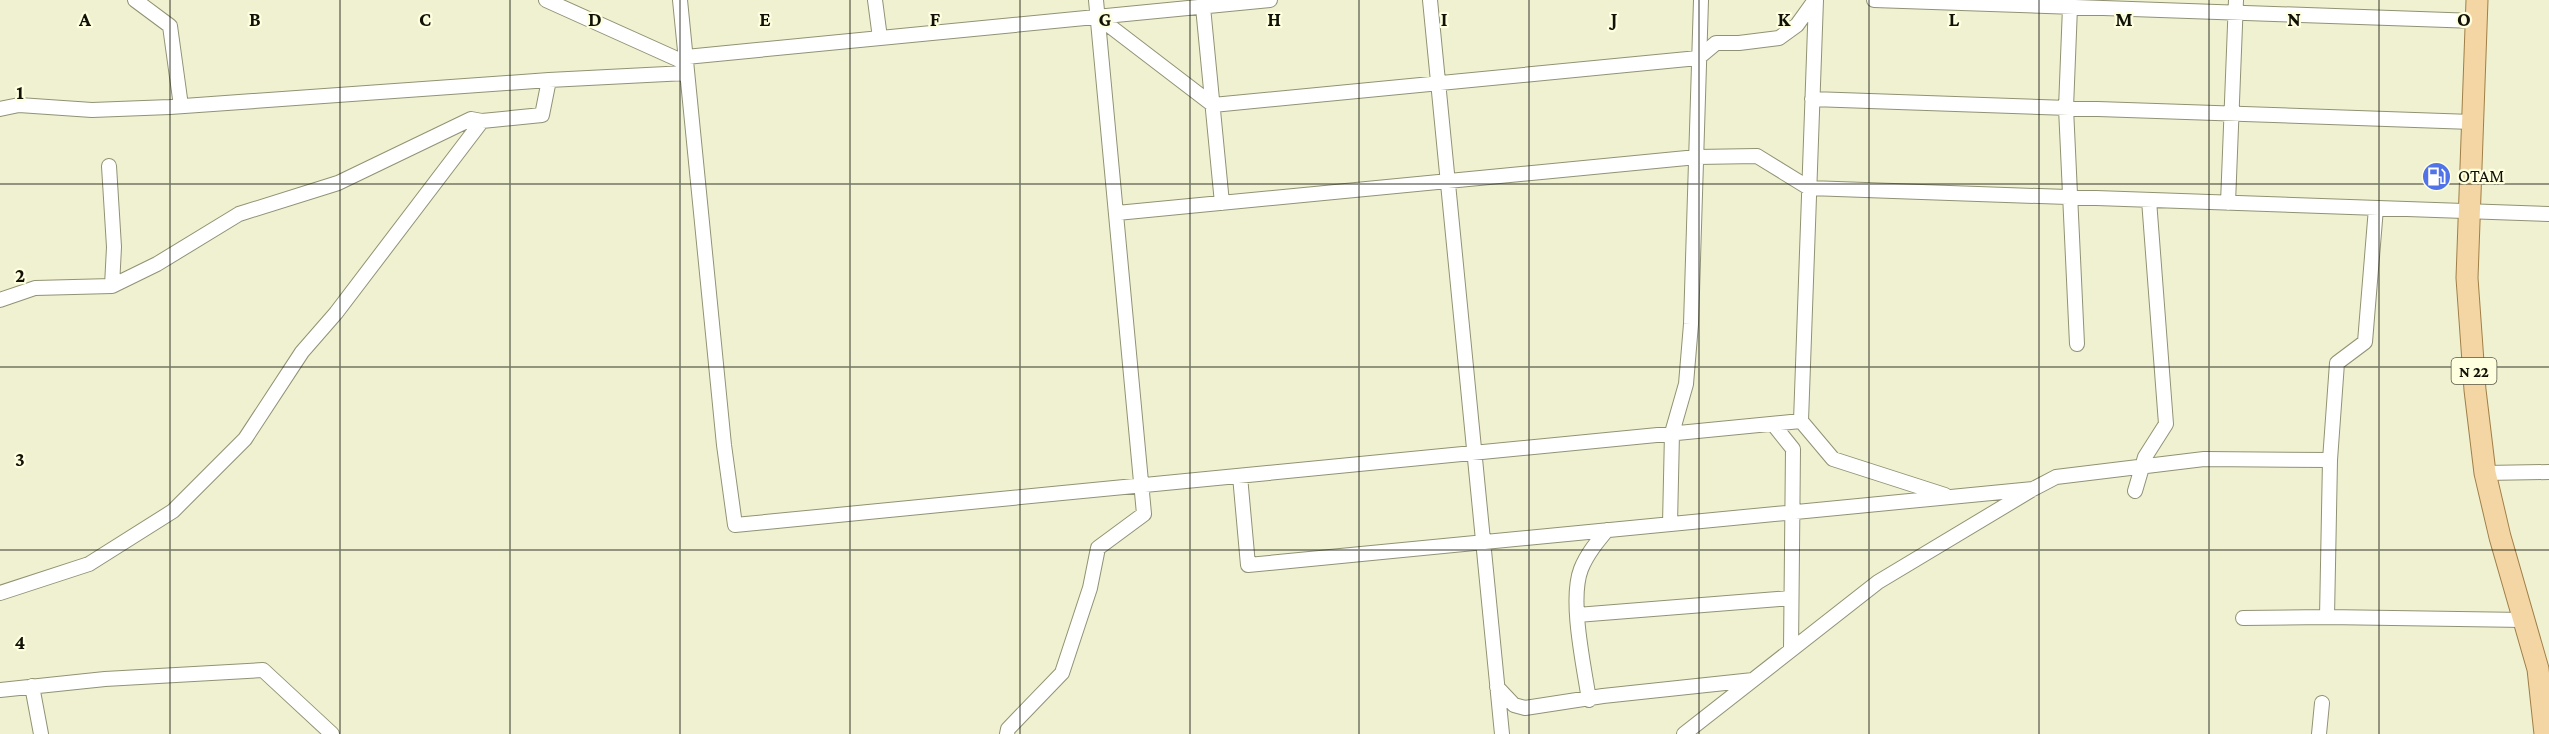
<svg xmlns="http://www.w3.org/2000/svg" width="2549" height="734" viewBox="0 0 2549 734" font-family="'Crimson Pro',serif">
<style>
.lines{fill:none;stroke-linecap:round;stroke-linejoin:round}
.street-casing{stroke:#919274;stroke-width:16}
.primary-casing{stroke:#a07f47;stroke-width:23}
.street{stroke:#fff;stroke-width:14}
.primary{stroke:#f4d6a5;stroke-width:21}
.grid{fill:none;stroke:#111107;stroke-width:1.5;stroke-opacity:0.55}
.labels{text-anchor:middle;dominant-baseline:central;stroke-width:4.5;stroke-linejoin:round;paint-order:stroke}
.shield{fill:#fdffde;stroke:#585848;stroke-width:1.5}
.shield-label{font-size:16px;font-weight:bold;fill:#111107}
.poi-label{font-size:18px;fill:#111107;stroke:#fdffde;text-anchor:start}
.grid-label{font-size:20px;text-anchor:middle;font-weight:bold;fill:#111107;stroke:#fdffde;stroke-width:4.5;stroke-linejoin:round;paint-order:stroke}
</style>
<rect width="100%" height="100%" fill="#f0f1d1"/>
<g class="lines">
<defs>
<path id="street" d="M135 0 170 26 181 106
M546 0 686 63
M680 0 724 445 735 525 1801 421
M875 0 880 38
M1430 0 1502 734
M1816 0 1801 421 1833 459 1945 495
M1874 0 2476 21
M1203 7 1222 203
M2070 7 2066 108 2077 344
M1098 17 1213 105 1698 58 1716 43H1739L1779 38 1797 25 1815 0
M686 57 1270 0
M1812 99 2472 122
M0 109 19 105 92 110 170 107 549 80 686 73
M109 166 114 247 112 286
M2228 203 2236 0
M1117 213 1697 157 1757 156 1809 188 2549 214
M0 300 35 288 112 286 157 264 239 214 338 183 471 119 482 121 542 115 549 80
M1773 424 1793 449 1791 650
M2485 473 2549 472
M1240 476 1248 565 2033 489
M2135 491 2145 457 2166 424 2149 200
M1670 524 1672 433 1686 384 1691 324 1701 0
M0 593 89 564 173 511 245 439 302 352 336 313 482 121
M1577 615 1791 598
M2327 617 2330 460 2337 363 2365 342 2376 208
M2243 618 2327 617 2524 620
M32 686 41 734
M1497 687 1514 705 1525 708 1603 696 1753 680
M0 690 105 679 263 670 332 734
M1589 700C1584 666 1569 600 1581 569 1587 554 1597 542 1607 530
M1007 734 1008 729 1062 673 1090 588 1098 548 1144 514 1096 0
M1684 734 1878 582 2033 489 2056 477 2204 459 2330 460
M2319 734 2322 703"/>
<path id="primary" d="M2477 0 2467 278 2475 390 2485 473 2500 537 2538 669 2545 734"/>
</defs>
<!-- street casing -->
<use href="#street" class="street-casing"/>
<!-- primary casing -->
<use href="#primary" class="primary-casing"/>
<!-- street -->
<use href="#street" class="street"/>
<!-- primary -->
<use href="#primary" class="primary"/>
</g>
<!-- grid -->
<path class="grid" d="M170 0V734M340 0V734M510 0V734M680 0V734M850 0V734M1020 0V734M1190 0V734M1359 0V734M1529 0V734M1699 0V734M1869 0V734M2039 0V734M2209 0V734M2379 0V734M0 184H2549M0 367H2549M0 550H2549"/>
<!-- icons -->
<defs>
<symbol id="fuel-disc" viewBox="-11 -11 22 22"><circle r="9.5" fill="#5273e7" stroke="#fdffde"/><path d="M-5.5-6h7V0h2V4h1.3V-2.5L3-4.5l.8-.8L6-3V5H2.5V1h-1V6h-7ZM-4.2-4.7v3.2H.2V-4.7Z" fill="#fff"/></symbol>
</defs>
<g fill-rule="evenodd">
<use href="#fuel-disc" x="2420" y="160" width="33" height="33"/>
</g>
<g class="labels">
<!-- shield labels -->
<rect class="shield" x="2451.5" y="358" width="45" height="26" rx="4.5"/>
<g class="shield-label">
<text x="2474" y="371">N 22</text>
</g>
<!-- poi labels -->
<g class="poi-label">
<text x="2458" y="176">OTAM</text>
</g>
</g>
<g class="grid-label">
<text x="85" y="26">A</text>
<text x="255" y="26">B</text>
<text x="425" y="26">C</text>
<text x="595" y="26">D</text>
<text x="765" y="26">E</text>
<text x="935" y="26">F</text>
<text x="1105" y="26">G</text>
<text x="1274" y="26">H</text>
<text x="1444" y="26">I</text>
<text x="1614" y="26">J</text>
<text x="1784" y="26">K</text>
<text x="1954" y="26">L</text>
<text x="2124" y="26">M</text>
<text x="2294" y="26">N</text>
<text x="2464" y="26">O</text>
<text x="20" y="99">1</text>
<text x="20" y="282">2</text>
<text x="20" y="466">3</text>
<text x="20" y="649">4</text>
</g>
</svg>
